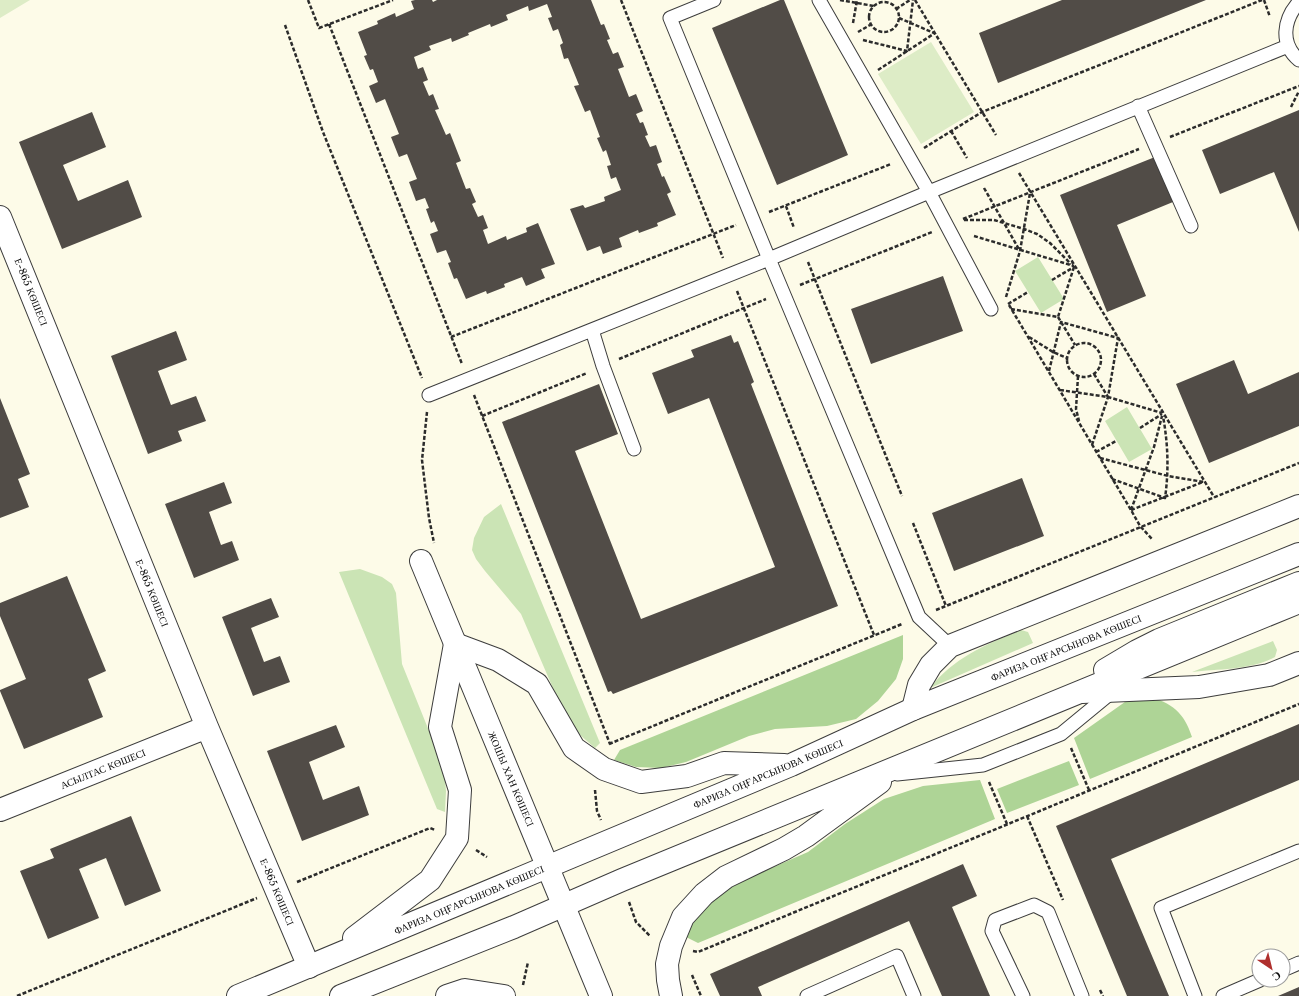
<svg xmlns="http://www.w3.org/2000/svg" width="1299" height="996" viewBox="0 0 1299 996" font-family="'Libre Baskerville',serif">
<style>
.green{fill:#cbe4b5}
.forest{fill:#aed496}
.pitch{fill:#ddecc6}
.building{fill:#514c47}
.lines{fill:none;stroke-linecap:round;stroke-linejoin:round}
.service-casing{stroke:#3d3d3d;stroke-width:15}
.minor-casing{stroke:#3d3d3d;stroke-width:24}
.tertiary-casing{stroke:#3d3d3d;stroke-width:24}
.path{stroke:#2c2c2c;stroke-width:2.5;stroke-dasharray:4 2;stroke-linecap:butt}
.service{stroke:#fff;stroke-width:13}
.minor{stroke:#fff;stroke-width:22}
.tertiary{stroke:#fff;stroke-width:22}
.labels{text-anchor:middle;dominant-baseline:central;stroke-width:4;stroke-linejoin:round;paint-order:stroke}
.street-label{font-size:10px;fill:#0a0a0a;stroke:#fff}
</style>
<rect width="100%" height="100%" fill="#fdfbe8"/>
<!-- green -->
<path class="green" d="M1038 257 1064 299 1041 313 1015 271Z
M1127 407 1152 449 1129 462 1105 421Z
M501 504 600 743 595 748 580 735 565 716 521 614 485 571 476 559 472 550 474 538 484 517Z
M360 569 382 577 392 584 396 593 402 664 444 768 446 791 445 812 437 809 339 572Z
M1021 630 1028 632 1033 643 930 688C953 658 987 644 1021 630Z
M1273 641 1277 650 1275 657C1252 670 1218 669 1192 672Z"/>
<!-- forest -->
<path class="forest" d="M903 635V659L896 679 878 701 856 719 827 726 775 729 749 736 686 762 661 768 636 767 614 760 620 750Z
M1147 696C1172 703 1184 712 1192 737L1090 779 1074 738 1132 697Z
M1069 761 1079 785 1007 813 997 789Z
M980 780 995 819 698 943 684 936 693 920 710 901 734 884 808 852 845 824 884 799 923 786Z"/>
<!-- pitch -->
<path class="pitch" d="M0 0H30L0 18Z
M931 42 974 112 921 144 878 74Z"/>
<!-- building -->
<path class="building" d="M415 0H432L433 2 437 0H591L601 25 604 24 610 39 607 40 613 54 618 52 624 67 618 69 629 97 636 94 643 111 636 114 640 123 643 122 648 135 645 136 650 147 656 145 662 162 657 164 662 177 664 176 671 192 667 194 676 215 657 223 658 226 639 233 638 230 619 238 622 247 603 254 600 246 587 251 570 209 583 205 585 208 605 201 604 197 621 190 616 177 611 179 607 166 611 165 606 150 603 152 597 138 600 137 590 110 585 112 574 86 579 85 568 58 564 59 560 45 563 43 558 29 553 31 548 18 552 17 547 4 529 11 528 6 506 15 508 20 491 27 490 24 468 33 469 35 452 42 451 38 429 46 431 50 414 57 418 69 423 67 428 80 423 82 429 96 433 94 439 109 435 110 446 135 450 133 461 161 456 163 466 189 470 188 476 202 472 204 478 217 483 215 488 228 483 230 488 244 506 236 507 240 527 232 526 228 538 223 555 264 541 269 545 278 526 286 522 277 504 284 505 287 487 294 486 291 466 299 457 278 454 279 448 263 451 262 446 250 437 253 430 234 438 231 434 221 431 223 426 209 429 208 425 198 416 201 409 182 417 179 407 154 399 157 391 137 399 134 385 99 376 103 369 86 378 82 373 69 370 70 364 56 367 55 358 32 378 24 377 21 395 13 396 17 414 9 411 1Z
M780 0H784L848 155 777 185 712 28Z
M1062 0H1206L998 83 979 33Z
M1299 110V232L1274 172 1220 194 1202 150Z
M92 112 106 147 63 165 78 201 128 180 142 217 62 249 19 142Z
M1155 157 1173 202 1117 225 1146 296 1107 312 1060 195Z
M943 276 963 331 871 364 851 309Z
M176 331 187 360 158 371 171 405 196 396 206 421 178 431 182 441 148 454 111 356Z
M731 335 734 343 738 341 754 382 751 384 838 606 613 694 611 691 608 692 502 422 599 384 618 434 575 451 641 619 775 567 709 398 668 414 652 373 694 357 691 350Z
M1234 360 1248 394 1299 372V426L1209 463 1176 384Z
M0 398 30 474 18 479 29 507 0 518Z
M1022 478 1044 536 954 571 932 513Z
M224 482 232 503 209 512 221 545 232 541 239 560 194 578 165 504Z
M67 576 106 671 88 679 103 717 24 749 0 691V690L26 679 0 616V603Z
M271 598 279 617 251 628 264 662 280 656 290 682 253 696 222 617Z
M1299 724V780L1111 859 1169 996H1127L1056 826Z
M336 725 345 747 309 762 323 800 359 786 369 815 302 841 267 751Z
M131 816 161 891 125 906 106 858 79 869 99 918 48 939 20 871 54 858 50 849Z
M963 864 977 896 952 907 990 996H942L909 921 758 987 762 996H720L710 974Z
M1299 987V996H1278Z"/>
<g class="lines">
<defs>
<path id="service" d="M714 0 670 18 769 259 919 617 950 646
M819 0 929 192 991 309
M1299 2C1283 20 1280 44 1299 60
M1138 106 1191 226
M592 330 603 366 634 449
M429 395 769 259 929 192 1288 46
M897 774 983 765 1061 734 1112 692
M1283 970 1299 963
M807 996 897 956 914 996
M1023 996 992 931 995 920 1034 905 1048 912 1082 996
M1195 996 1161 908 1299 851
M1223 996 1260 980"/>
<path id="minor" d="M0 217 207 727 309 967
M421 561 601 996
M1082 692 1199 687 1269 675 1299 663
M913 709 919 685 931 665 950 646 1299 506
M0 810 207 727"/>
<path id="tertiary" d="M1105 670 1137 651 1159 640 1299 583
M354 938 430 880 457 838 460 790 440 727 455 644 498 660 537 684 574 748 604 769 641 782 687 776 724 763 784 765
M238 996 791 765 913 709 1299 554
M341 996 514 927 622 880 1299 602
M447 996 465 990 504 996
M671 996 668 980 667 964 671 946 683 917 704 894 726 877 784 849 806 836 880 782"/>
</defs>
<!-- service casing -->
<use href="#service" class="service-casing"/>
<!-- minor casing -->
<use href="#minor" class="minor-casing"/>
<!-- tertiary casing -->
<use href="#tertiary" class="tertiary-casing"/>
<!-- path -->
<path class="path" d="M308 0 319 28 393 0
M621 0 723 258
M840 0 874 6
M915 0 996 135
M1264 0 1270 17
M869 17a15 15 0 1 1 30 0a15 15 0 1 1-30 0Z
M896 9 910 0
M899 18 934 33
M853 23 857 0
M329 24 462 364
M285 25 323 132 422 378
M858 32 870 25
M863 40 907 51 913 0
M878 70 935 33
M1291 107 1299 91
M951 131 967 158
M1170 137 1299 86
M924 148 982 112 1262 0
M1019 173 1214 497
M984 188 1020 251
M786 206 794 228
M769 212 891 164
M963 219 1139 149
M964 220H994L1024 229 1037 234 1050 243 1071 264
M974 236 1074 266
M808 262 902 496
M1052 280 1074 267
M800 285 932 232
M737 291 874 635
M1006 297 1020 251 1030 193
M1008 304 1028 292
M1009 305 1131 510 1140 526 1152 539
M1011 309 1058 317 1074 267
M1058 317 1075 345
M451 337 736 225
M1029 337 1053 352 1067 358
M1067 360a17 17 0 1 1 34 0a17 17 0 1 1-34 0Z
M619 359 766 299
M1049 371 1061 322 1118 338 1108 397 1092 445
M1094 374 1108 397
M1078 376 1076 409 1079 421
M1060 390 1108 397 1162 413
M474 395 610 744
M427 412 422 460 429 518 434 543
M482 416 587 373
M1140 428 1162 414
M1096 452 1116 441
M1100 458 1168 476 1204 482
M1112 479 1165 498C1169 470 1168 444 1163 416
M1131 510 1154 447 1162 416
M1131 510 1203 482
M913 523 946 606
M936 610 1299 463
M609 744 902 624
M1071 748 1089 790
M989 782 1007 824
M595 790 597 811 601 820
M1027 816 1063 900
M476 850 487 857
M297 882 430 828 435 830
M629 902 636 922 650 936
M693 951 698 952 1299 704
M692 975 701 996
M523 985 528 962
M1100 990 1103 996
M17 996 257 898"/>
<!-- service -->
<use href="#service" class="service"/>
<!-- minor -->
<use href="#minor" class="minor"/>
<!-- tertiary -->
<use href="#tertiary" class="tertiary"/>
</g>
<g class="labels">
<!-- street labels -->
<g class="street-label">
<text transform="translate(31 292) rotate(68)">Е-865 КӨШЕСІ</text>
<text transform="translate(152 593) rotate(68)">Е-865 КӨШЕСІ</text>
<text transform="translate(1066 648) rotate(-22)">ФАРИЗА ОҢҒАРСЫНОВА КӨШЕСІ</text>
<text transform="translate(103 769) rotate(-22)">АСЫЛТАС КӨШЕСІ</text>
<text transform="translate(768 774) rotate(-23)">ФАРИЗА ОҢҒАРСЫНОВА КӨШЕСІ</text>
<text transform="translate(511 779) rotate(67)">ЖОШЫ ХАН КӨШЕСІ</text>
<text transform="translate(277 892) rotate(67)">Е-865 КӨШЕСІ</text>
<text transform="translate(469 900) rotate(-23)">ФАРИЗА ОҢҒАРСЫНОВА КӨШЕСІ</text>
</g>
</g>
<!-- north arrow -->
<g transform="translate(1271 968) rotate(145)"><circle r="19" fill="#ffffff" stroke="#9d9d9d"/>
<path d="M0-3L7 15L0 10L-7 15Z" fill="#af2f2d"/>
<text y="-6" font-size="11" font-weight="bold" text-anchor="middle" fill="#0a0a0a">С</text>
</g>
</svg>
